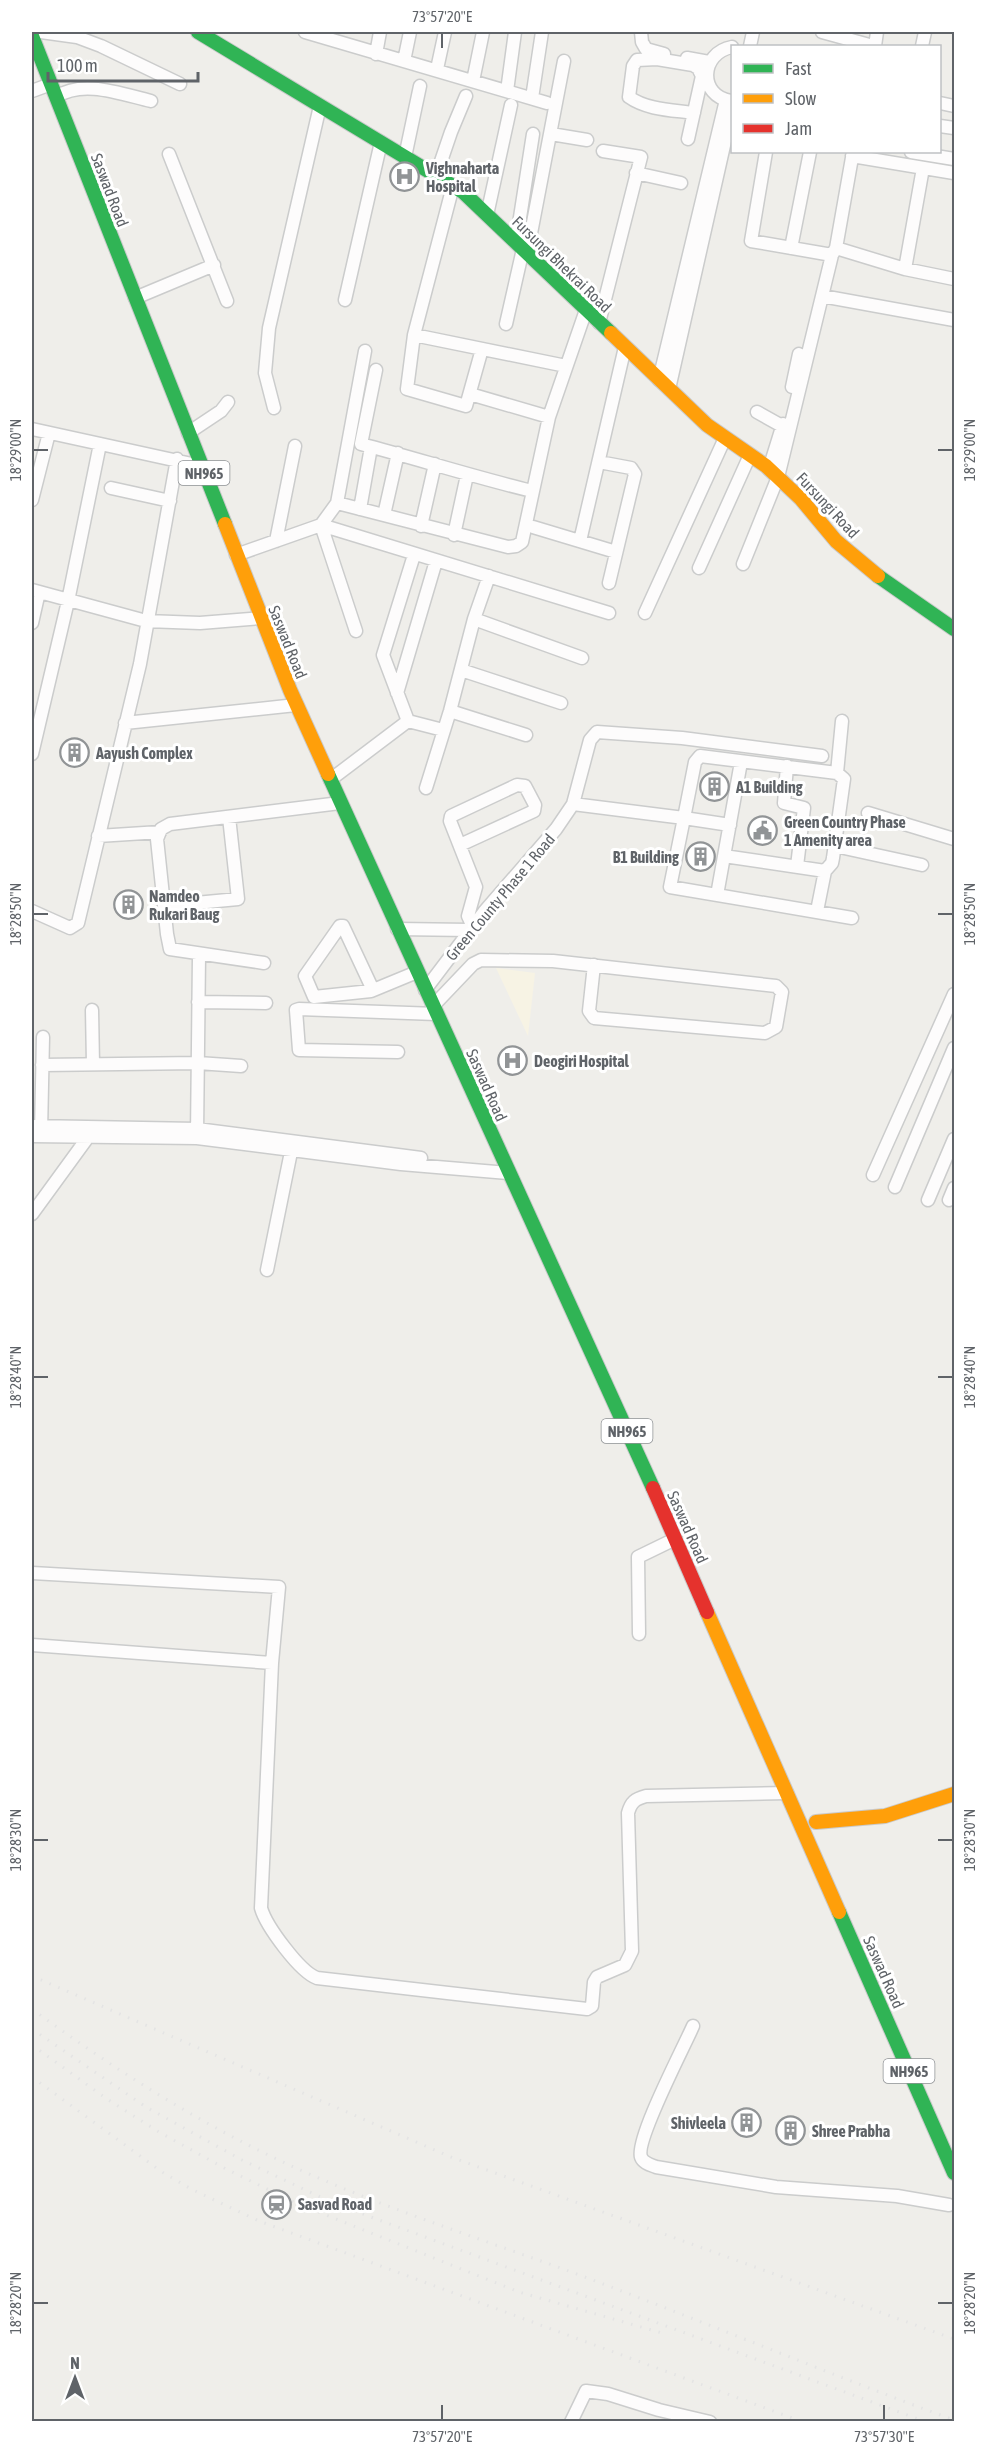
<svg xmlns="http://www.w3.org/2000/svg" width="986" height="2453" viewBox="0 0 986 2453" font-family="'Asap Condensed',sans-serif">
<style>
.commercial{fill:#f7f3e4}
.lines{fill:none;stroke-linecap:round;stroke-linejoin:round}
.street-casing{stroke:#cbcccc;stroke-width:15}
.fast-casing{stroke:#cacacb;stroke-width:16}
.slow-casing{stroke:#cacacb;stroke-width:16}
.jam-casing{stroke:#cacacb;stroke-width:16}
.street{stroke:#fdfcfc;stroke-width:12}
.fast{stroke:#30b455;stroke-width:14}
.slow{stroke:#ff9f0a;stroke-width:14}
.jam{stroke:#e5322d;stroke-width:14}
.rail{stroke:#e4e4e4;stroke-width:3;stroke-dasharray:1.5 8;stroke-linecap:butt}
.ticks{fill:none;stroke:#5f6368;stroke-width:2}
.labels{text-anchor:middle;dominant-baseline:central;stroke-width:6;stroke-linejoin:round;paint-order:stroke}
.shield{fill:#fff;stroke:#8f9295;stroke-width:1.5}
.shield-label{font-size:15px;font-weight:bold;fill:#5f6368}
.poi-label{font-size:16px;font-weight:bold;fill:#5f6368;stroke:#fff;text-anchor:start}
.street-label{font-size:16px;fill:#5f6368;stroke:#fff}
.neatline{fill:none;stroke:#5f6368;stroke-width:2}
.ticks-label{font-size:15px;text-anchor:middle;fill:#5f6368}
</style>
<rect width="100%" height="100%" fill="#efeeea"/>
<!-- commercial -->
<path class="commercial" d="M496 968 535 973 528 1036Z"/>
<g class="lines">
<defs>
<path id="street" d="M41 32 77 37 101 46 180 84
M305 32 547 103
M641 32 642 42 646 49 664 54
M822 32 873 46
M750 46 753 32
M875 46 877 32
M922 46 925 32
M658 53 657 59 637 60 633 66 629 97C647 110 673 110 694 113
M376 54 380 32
M687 58 709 62
M657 59 693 65 698 68 702 76 688 139
M404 61 410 32
M437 69 445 32
M473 81 483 32
M32 91 51 84
M507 91 515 32
M56 97C83 79 121 94 151 101
M532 98 542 32
M731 101C698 96 700 53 732 47
M940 103 954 106
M940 126 954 128
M551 134 587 140
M766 152 751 241 832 255 836 248 853 152
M911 152 954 159
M169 154 227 301
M852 156 954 173
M405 157 420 86
M636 173 681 183
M436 176 451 132 466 96
M453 186 414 335 407 389 466 406 482 349
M487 215 511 105
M516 243 533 134
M791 248 810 152
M836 248 905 269 954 279
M527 254 564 61
M905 269 923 168
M822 296 954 320
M135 298 214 265
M345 300 381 142
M599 323 641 157 603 151
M506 324 523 249
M414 335 566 366
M376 370 361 444C418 459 474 477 532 491
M659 380 726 100
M792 387 799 354
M669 389 732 110
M470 394 549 417
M274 408 265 373 269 328 320 106
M757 412 782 426
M32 429 201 466
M188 433 221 411 228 402
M599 462 631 468 635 474 609 583
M769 469 783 424
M111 488 170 501
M32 500 49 433
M337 503 508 547 516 546 522 542 549 417 586 310
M360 509 371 447
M384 515 398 453
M321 525 609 613
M321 525 356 631
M421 526 435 464
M533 527 616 552
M454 535 467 475
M276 541 295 446
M580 541 625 347
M236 555 321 525 337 503 365 351
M743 564 778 477 832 255
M699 568 750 455
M32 590 146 621 200 623 261 618
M645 613 725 438
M474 619 582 658
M32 623 39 592
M461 670 561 703
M397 693 436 561
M450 711 526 735
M408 721 383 655 414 555
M408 721 443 730
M125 723 296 705
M32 754 68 601 100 444
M787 766 784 803 804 808 797 866
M837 773 842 721
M330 780 408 721
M426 788 450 711 474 619 489 576
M573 804 684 818 695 762 700 756 837 773 844 779 833 858 832 863 825 871 724 856
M868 813 954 839
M730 825 684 818 670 887 852 918
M98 836 160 832
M460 845 534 811 535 805 525 786 517 785 451 816 450 821 476 887 468 916 473 927
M835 846 922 865
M717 895 741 762
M164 906 238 899 229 817
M32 911 70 928 78 923 140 664 177 459
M817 911 825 871
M397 929 470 930
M264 963 170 949 167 934 157 839 161 829 170 824 340 803
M373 990 343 926H340L305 976 314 997 371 991 417 972
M425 990 484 912 556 829 573 804 590 740 597 732 682 738 822 756
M198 1002 266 1003
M432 1007 473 964 481 960 553 961 776 986 782 992 776 1027 765 1033 594 1018 589 1011 594 965
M92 1010 93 1064
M398 1052 299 1050 296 1010 299 1009 436 1014
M42 1065 198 1063 241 1066
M32 1126 197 1129 421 1158
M41 1132 43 1037
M197 1135 199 956
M32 1136 197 1138 401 1164 508 1173
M873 1175 954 994
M895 1187 954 1048
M928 1200 954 1139
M949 1200 954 1188
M32 1214 91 1133
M267 1270 293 1142
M32 1573 279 1587 272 1663
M639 1634 638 1557 675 1539
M32 1645 272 1663 261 1908C266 1926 300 1972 317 1978L587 2009 592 2006 594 1982 597 1977 625 1965 632 1951 628 1813C631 1802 635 1799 646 1796L787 1793
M693 2026C684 2047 635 2140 641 2157 643 2163 651 2165 656 2167L776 2187 897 2196 949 2205
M571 2422 586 2391 608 2394 659 2410 710 2422"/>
<path id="fast" d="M198 32 463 192 611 333
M32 36 225 524
M878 576 954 629
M328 774 653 1488
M839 1912 954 2173"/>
<path id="slow" d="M611 333 707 425 766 466 801 499 836 541 878 576
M225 524 290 690 328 774
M707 1612 839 1912
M816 1822 885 1816 954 1794"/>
<path id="jam" d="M653 1488 707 1612"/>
</defs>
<!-- street casing -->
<use href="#street" class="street-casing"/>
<!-- fast casing -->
<use href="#fast" class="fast-casing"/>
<!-- slow casing -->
<use href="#slow" class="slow-casing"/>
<!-- jam casing -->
<use href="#jam" class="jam-casing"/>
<!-- street -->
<use href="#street" class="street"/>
<!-- fast -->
<use href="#fast" class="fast"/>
<!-- slow -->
<use href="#slow" class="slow"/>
<!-- jam -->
<use href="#jam" class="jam"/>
<!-- rail -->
<path class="rail" d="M32 1976 451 2157 954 2339
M32 2009C122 2075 217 2135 321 2179 412 2218 506 2247 598 2282 717 2327 834 2376 954 2420
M32 2029 146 2107 242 2160 333 2203 926 2422
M32 2045 107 2099 159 2132 226 2169 296 2203 519 2292 662 2333
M32 2077 162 2172 191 2189 259 2221 803 2422"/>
</g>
<!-- ticks -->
<path class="ticks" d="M442 33V48M33 450H48M938 450H953M33 914H48M938 914H953M33 1377H48M938 1377H953M33 1840H48M938 1840H953M33 2303H48M938 2303H953M442 2405V2420M884 2405V2420"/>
<!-- icons -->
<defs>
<symbol id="hospital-ring" viewBox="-11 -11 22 22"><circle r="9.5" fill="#fff" stroke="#919496" stroke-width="1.5"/><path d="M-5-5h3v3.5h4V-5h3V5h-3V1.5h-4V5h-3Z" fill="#919496"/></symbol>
<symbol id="building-ring" viewBox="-11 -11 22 22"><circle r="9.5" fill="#fff" stroke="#919496" stroke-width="1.5"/><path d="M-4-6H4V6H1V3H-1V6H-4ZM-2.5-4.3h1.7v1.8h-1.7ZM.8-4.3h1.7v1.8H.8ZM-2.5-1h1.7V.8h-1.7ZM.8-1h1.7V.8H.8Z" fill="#919496"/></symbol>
<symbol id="civic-ring" viewBox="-11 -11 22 22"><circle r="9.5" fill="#fff" stroke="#919496" stroke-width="1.5"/><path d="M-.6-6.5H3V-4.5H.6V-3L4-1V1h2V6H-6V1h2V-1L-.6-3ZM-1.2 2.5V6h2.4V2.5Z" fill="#919496"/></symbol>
<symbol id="station-ring" viewBox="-11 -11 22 22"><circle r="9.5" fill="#fff" stroke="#919496" stroke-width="1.5"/><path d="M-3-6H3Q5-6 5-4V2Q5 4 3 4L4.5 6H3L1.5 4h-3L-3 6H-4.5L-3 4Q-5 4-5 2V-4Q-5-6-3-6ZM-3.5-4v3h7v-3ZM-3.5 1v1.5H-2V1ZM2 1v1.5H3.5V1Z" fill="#919496"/></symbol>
</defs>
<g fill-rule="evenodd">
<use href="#hospital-ring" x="388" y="160" width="33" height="33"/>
<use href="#building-ring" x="58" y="736" width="33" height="33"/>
<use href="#building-ring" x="698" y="770" width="33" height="33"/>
<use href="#civic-ring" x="746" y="814" width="33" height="33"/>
<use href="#building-ring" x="684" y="840" width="33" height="33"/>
<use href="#building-ring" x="112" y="888" width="33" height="33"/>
<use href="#hospital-ring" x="496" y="1044" width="33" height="33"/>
<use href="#building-ring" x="730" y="2106" width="33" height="33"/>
<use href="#building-ring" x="774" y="2114" width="33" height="33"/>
<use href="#station-ring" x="260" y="2188" width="33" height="33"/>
</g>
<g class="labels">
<!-- shield labels -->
<g class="shield">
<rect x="178.5" y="461" width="51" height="24" rx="4.5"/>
<rect x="601.5" y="1419" width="51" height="24" rx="4.5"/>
<rect x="883.5" y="2059" width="51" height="24" rx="4.5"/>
</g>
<g class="shield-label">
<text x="204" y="473">NH965</text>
<text x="627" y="1431">NH965</text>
<text x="909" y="2071">NH965</text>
</g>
<!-- poi labels -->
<g class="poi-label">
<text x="426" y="168">Vighnaharta<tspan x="426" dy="18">Hospital</tspan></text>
<text x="96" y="753">Aayush Complex</text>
<text x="736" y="787">A1 Building</text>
<text x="784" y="822">Green Country Phase<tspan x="784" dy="18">1 Amenity area</tspan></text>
<text x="679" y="857" text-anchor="end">B1 Building</text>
<text x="149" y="896">Namdeo<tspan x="149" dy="18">Rukari Baug</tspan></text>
<text x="534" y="1061">Deogiri Hospital</text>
<text x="726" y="2123" text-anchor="end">Shivleela</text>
<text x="812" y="2131">Shree Prabha</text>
<text x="298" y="2204">Sasvad Road</text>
</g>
<!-- street labels -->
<g class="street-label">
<text transform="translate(110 190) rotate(69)">Saswad Road</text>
<text transform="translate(562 264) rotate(44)">Fursungi Bhekrai Road</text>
<text transform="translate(828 505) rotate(47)">Fursungi Road</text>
<text transform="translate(288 642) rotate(68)">Saswad Road</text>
<text transform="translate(500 897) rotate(-50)">Green County Phase 1 Road</text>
<text transform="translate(487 1085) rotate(66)">Saswad Road</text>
<text transform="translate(688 1527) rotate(66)">Saswad Road</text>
<text transform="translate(884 1972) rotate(66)">Saswad Road</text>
</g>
</g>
<!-- border -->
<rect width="986" height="2453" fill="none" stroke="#ffffff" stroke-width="66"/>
<!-- legend -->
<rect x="731" y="45" width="210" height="108" fill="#ffffff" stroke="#bfc1c3" stroke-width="1.5"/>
<rect x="743" y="64" width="30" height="9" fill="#30b455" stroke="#bfc1c3" stroke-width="1.5"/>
<text x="785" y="75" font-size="18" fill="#5f6368">Fast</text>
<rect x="743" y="94" width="30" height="9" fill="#ff9f0a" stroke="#bfc1c3" stroke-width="1.5"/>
<text x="785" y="105" font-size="18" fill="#5f6368">Slow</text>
<rect x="743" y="124" width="30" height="9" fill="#e5322d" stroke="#bfc1c3" stroke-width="1.5"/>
<text x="785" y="135" font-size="18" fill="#5f6368">Jam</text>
<!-- north arrow -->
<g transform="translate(75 2378)" stroke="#ffffff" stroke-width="4.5" paint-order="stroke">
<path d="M0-4.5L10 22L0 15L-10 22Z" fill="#5f6368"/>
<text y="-9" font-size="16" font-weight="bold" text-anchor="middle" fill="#5f6368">N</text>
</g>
<!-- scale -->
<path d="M48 72v9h150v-9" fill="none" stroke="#5f6368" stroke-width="3"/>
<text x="57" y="72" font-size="18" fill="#5f6368" stroke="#ffffff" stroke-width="4.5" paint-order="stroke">100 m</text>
<rect x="33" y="33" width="920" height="2387" class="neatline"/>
<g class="ticks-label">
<text x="442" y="22">73°57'20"E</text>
<text transform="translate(16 450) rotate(-90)" y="5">18°29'00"N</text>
<text transform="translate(970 450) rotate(-90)" y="5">18°29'00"N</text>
<text transform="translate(16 914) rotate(-90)" y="5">18°28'50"N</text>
<text transform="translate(970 914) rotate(-90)" y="5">18°28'50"N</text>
<text transform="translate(16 1377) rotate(-90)" y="5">18°28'40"N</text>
<text transform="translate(970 1377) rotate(-90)" y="5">18°28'40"N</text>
<text transform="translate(16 1840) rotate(-90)" y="5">18°28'30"N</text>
<text transform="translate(970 1840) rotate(-90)" y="5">18°28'30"N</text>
<text transform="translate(16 2303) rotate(-90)" y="5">18°28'20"N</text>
<text transform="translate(970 2303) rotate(-90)" y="5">18°28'20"N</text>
<text x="442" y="2442">73°57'20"E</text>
<text x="884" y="2442">73°57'30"E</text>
</g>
</svg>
